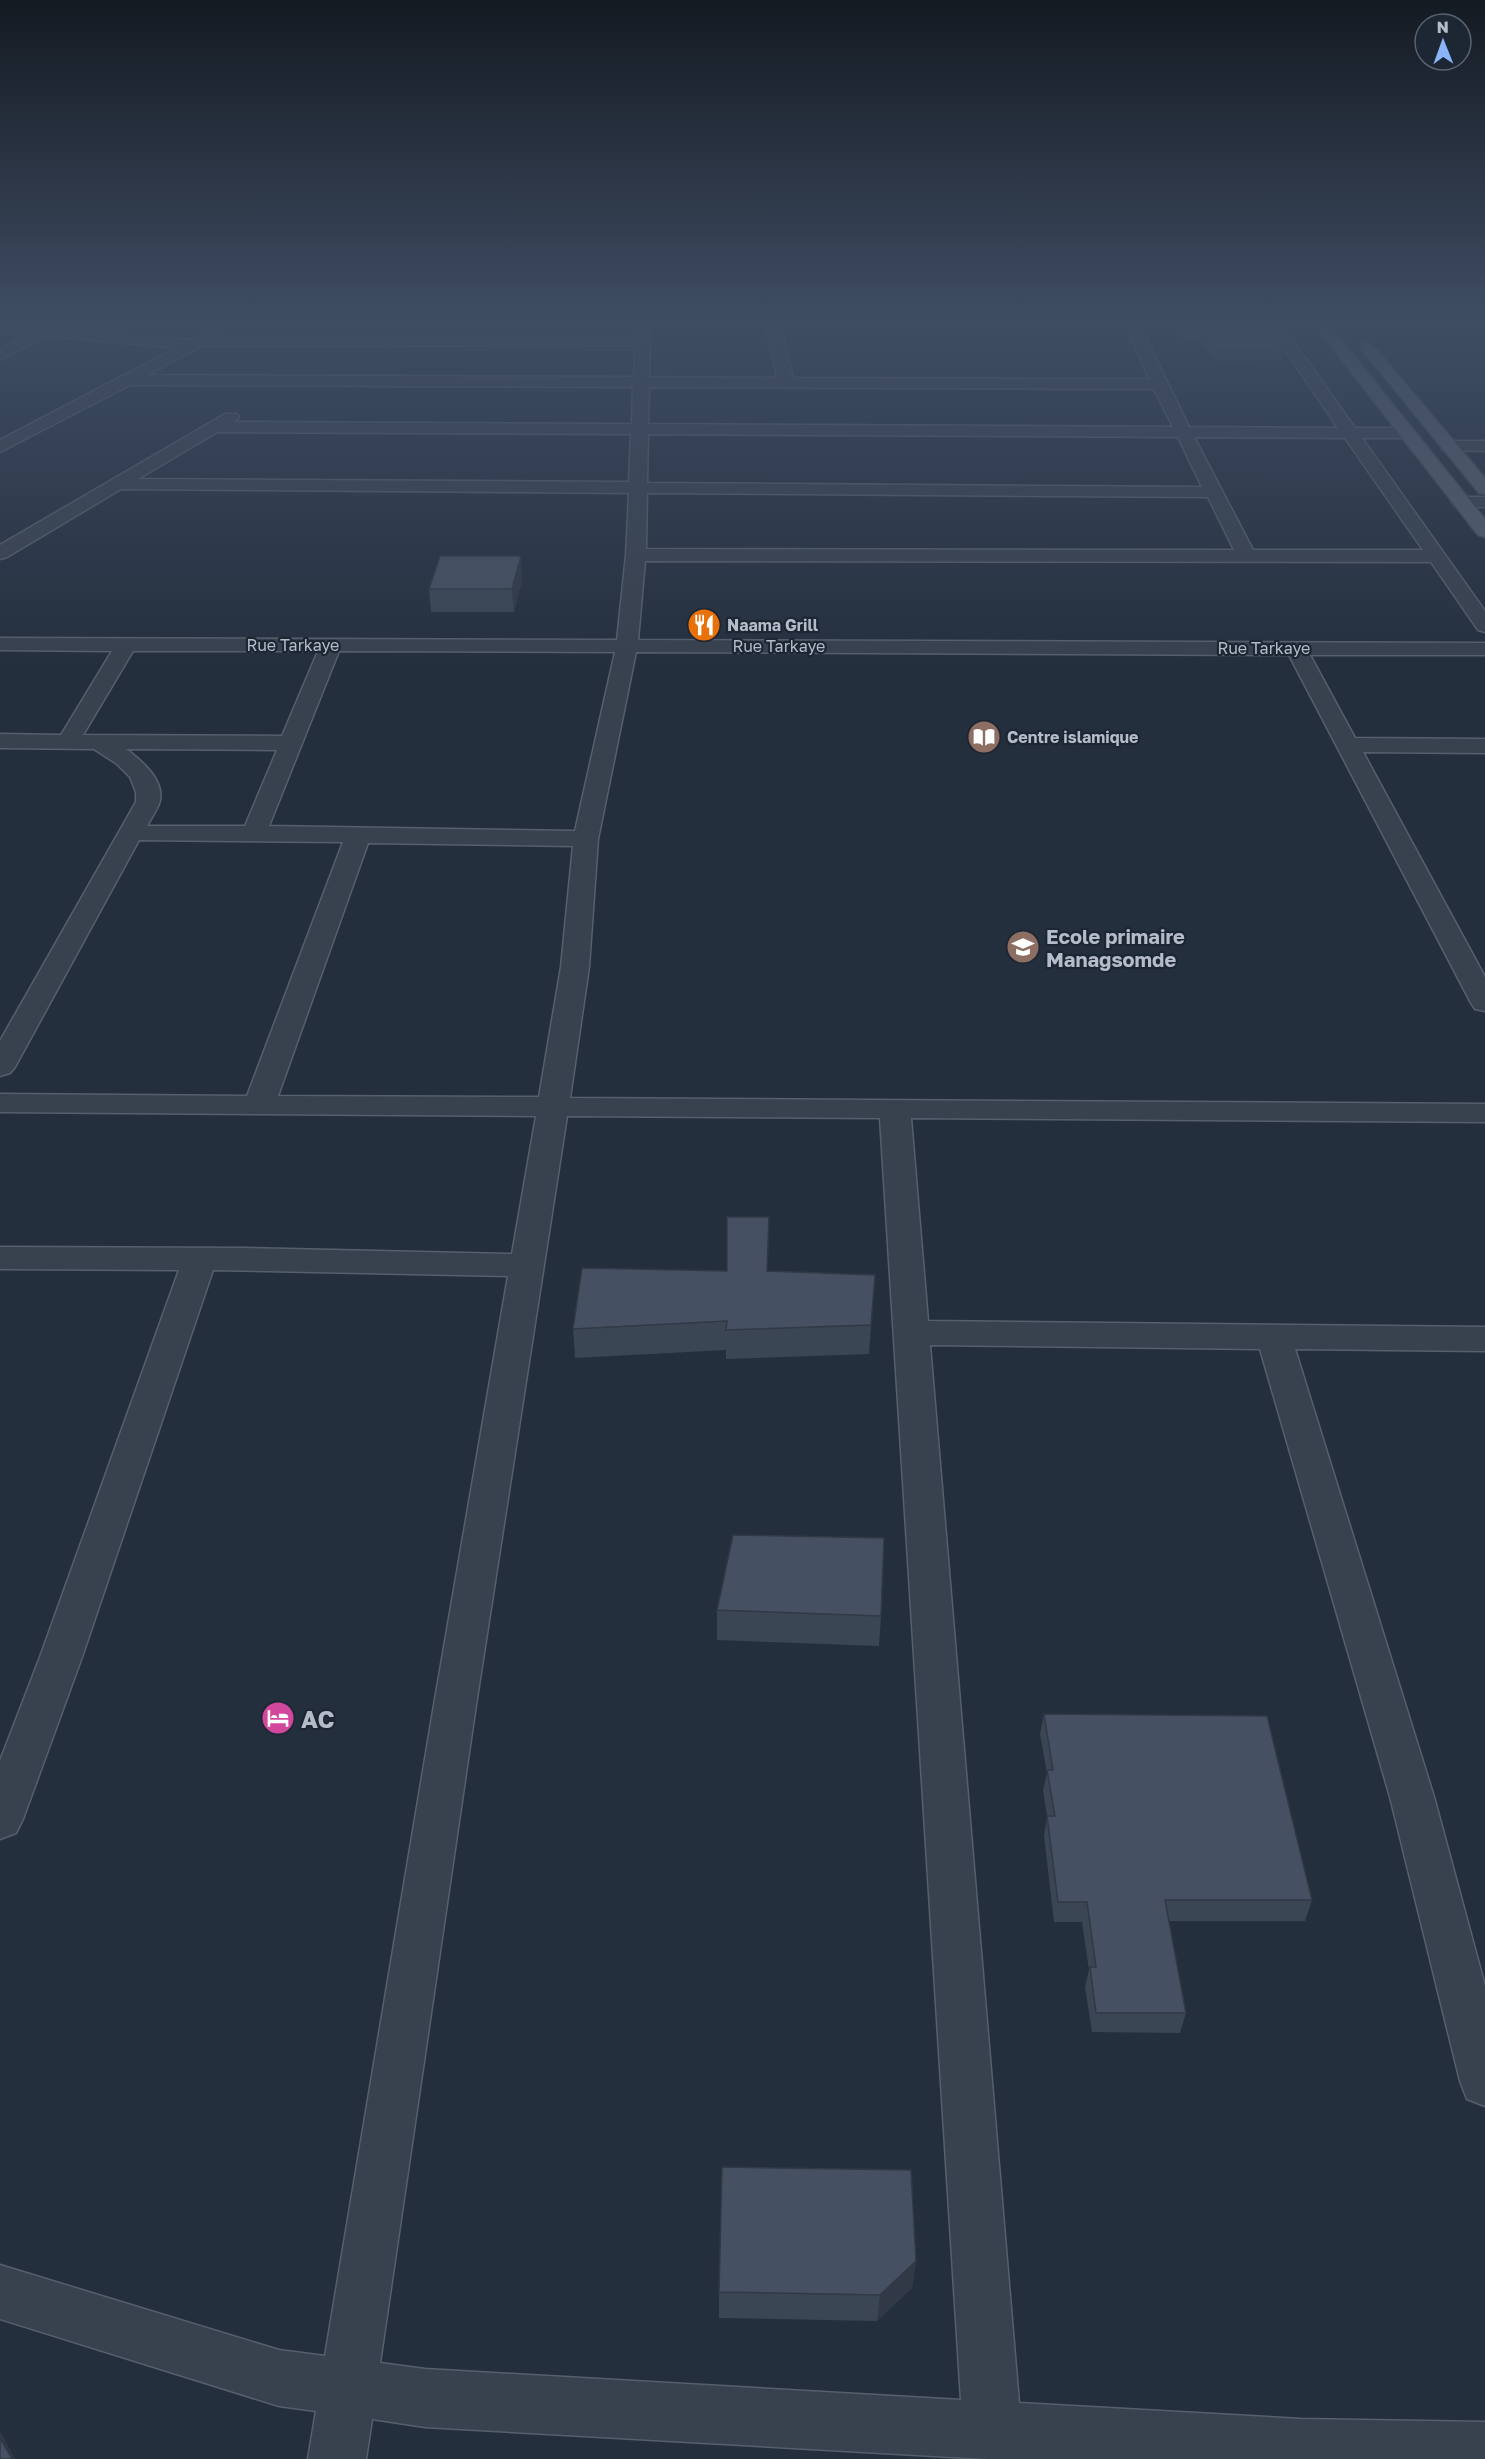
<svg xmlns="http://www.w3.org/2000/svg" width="1485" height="2459" viewBox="0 0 1485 2459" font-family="'Golos Text',sans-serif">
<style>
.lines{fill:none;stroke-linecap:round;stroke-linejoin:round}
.minor-casing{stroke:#565f6c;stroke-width:3}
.major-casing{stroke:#414a57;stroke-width:3}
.minor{fill:#38414e;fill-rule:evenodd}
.major{fill:#56606e;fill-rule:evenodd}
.wall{fill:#3b4654}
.shaded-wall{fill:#303945}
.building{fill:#455162;stroke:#303945;stroke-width:1.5}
.labels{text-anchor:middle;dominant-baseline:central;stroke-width:4.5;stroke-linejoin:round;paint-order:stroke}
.far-poi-label{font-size:16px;font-weight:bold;fill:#b4bcc9;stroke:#1d2633;text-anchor:start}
.far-street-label{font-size:16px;fill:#b4bcc9;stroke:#1d2633}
.poi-label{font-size:20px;font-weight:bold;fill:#b4bcc9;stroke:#1d2633;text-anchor:start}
.near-poi-label{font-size:24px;font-weight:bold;fill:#b4bcc9;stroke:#1d2633;text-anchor:start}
</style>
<rect width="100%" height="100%" fill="#242f3e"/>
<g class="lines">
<defs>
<path id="minor" d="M636 322H650L649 377 777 378 765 322H779L793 378 1149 379 1124 322H1138L1189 427 1338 428 1266 322H1280L1355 428H1407L1415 433 1407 438H1362L1485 611V632L1478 630 1431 562 645 561 638 640 1485 643V655H1310L1355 738 1485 739V753L1363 752 1485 977V1011L1475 1009 1471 1003 1289 655 636 652 598 839 589 967 570 1098 1485 1104V1122L911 1118 928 1321 1485 1327V1351L1295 1349 1434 1797 1485 1986V2106L1467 2099 1460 2081 1390 1797 1260 1349 930 1345 1019 2403 1301 2419 1485 2422V2459H987L425 2427 372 2419 366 2459H308L316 2411 279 2406 0 2319V2265L279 2350 325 2356 434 1705 508 1276 213 1270 82 1657 23 1819 16 1833 0 1839V1761L40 1657 179 1270 0 1269V1247L245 1248 512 1254 536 1116 0 1112V1094L247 1096 343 842 139 840 15 1067 10 1073 0 1076V1041L136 802V792L130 777 117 764 94 749 0 748V734L61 735 112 651 0 650V638L617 640 626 555 629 493 121 489 7 557 0 559V545L225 414H237L239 417 234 422 632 424 633 387 130 385 0 452V440L176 348 47 336 0 360V350L28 335 0 332V324L191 340 218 328 225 332 218 338 635 337ZM635 345 634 377 147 375 202 346ZM649 387 1154 389 1173 427 648 424ZM217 432 631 434 629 482 138 479ZM648 434 1178 437 1202 487 647 483ZM1194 437 1345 438 1423 550H1253ZM647 493 1208 497 1234 550 646 549ZM133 651H318L282 736 83 735ZM339 651 615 652 575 831 269 826ZM126 749 277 750 245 826H147C151 819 156 811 159 804 167 782 141 760 126 749ZM368 843 573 846 561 967 539 1097 278 1096ZM567 1116 880 1118 961 2400 425 2369 380 2363 476 1705Z
M1449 441H1485V451L1443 450 1441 446Z
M1461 497H1485V507L1455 506 1452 502 1455 498Z"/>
<path id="major" d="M1312 322H1327L1485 519V537L1478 535Z
M1367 343 1372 344 1485 478V494L1479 493 1362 350 1360 347 1362 344Z"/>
</defs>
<!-- minor casing -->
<use href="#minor" class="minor-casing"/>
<!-- major casing -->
<use href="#major" class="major-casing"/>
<!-- minor -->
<use href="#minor" class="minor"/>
<!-- major -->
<use href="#major" class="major"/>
</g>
<!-- wall -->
<path class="wall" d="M1170 322H1263L1283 349 1281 360 1216 361 1199 338H1180Z
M522 579 514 612H431L429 589Z
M768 1271 875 1275 869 1354 726 1359V1350L575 1358 573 1329Z
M717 1610 881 1616 879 1646 717 1640Z
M1044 1714 1312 1900 1305 1921H1169L1186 2013 1180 2033 1092 2032 1085 1987 1089 1970 1082 1922H1054L1044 1836 1047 1816 1043 1790 1047 1773 1040 1734Z
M916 2261 912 2288 877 2321 719 2318V2292Z"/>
<!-- shaded-wall -->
<path class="shaded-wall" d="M521 556 522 579 514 612 512 589Z
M916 2261 912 2288 877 2321 880 2295Z
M0 2431 2 2434 15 2459H12L0 2438Z"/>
<!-- building -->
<path class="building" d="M1178 322H1263L1283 349 1218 350 1200 327H1182Z
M440 556H521L512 589H429Z
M727 1217H769L767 1271 875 1275 871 1325 726 1330 727 1321 573 1329 582 1268 727 1271Z
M733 1535 884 1538 881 1616 717 1610Z
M1044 1714 1267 1716 1312 1900H1165L1186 2013H1096L1090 1967H1096L1087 1902H1058L1047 1816H1055L1047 1770H1053Z
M722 2167 911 2170 916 2261 880 2295 719 2292Z
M0 2438 12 2459H0Z"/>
<!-- sky -->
<linearGradient id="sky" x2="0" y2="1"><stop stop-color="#141a22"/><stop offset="0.48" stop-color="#3f4d63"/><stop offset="1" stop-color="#3f4d63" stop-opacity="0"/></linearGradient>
<rect width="1485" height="666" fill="url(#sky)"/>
<!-- icons -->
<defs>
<symbol id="restaurant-disc" viewBox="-11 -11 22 22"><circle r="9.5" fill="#e8710a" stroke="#1d2633"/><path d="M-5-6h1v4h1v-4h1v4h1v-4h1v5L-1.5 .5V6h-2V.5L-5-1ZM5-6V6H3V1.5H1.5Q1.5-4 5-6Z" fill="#fff"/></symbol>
<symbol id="library-disc" viewBox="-11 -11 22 22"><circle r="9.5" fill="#8d6e63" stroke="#1d2633"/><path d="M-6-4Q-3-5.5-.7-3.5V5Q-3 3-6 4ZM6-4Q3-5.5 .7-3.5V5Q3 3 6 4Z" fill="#fff"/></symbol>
<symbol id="school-disc" viewBox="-11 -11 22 22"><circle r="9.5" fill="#8d6e63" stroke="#1d2633"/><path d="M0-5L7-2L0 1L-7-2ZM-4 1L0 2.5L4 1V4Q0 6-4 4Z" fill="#fff"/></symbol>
<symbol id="hotel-disc" viewBox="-11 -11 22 22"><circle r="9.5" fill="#d1479c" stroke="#1d2633"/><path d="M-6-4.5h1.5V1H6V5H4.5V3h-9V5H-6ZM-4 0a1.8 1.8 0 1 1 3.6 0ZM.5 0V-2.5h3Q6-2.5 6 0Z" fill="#fff"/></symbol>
</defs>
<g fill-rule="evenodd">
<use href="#restaurant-disc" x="685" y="606" width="38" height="38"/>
<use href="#library-disc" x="965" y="718" width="38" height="38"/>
<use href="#school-disc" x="1004" y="928" width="38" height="38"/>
<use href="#hotel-disc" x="259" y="1699" width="38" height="38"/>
</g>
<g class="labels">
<!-- far-poi labels -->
<g class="far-poi-label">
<text x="727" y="625">Naama Grill</text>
<text x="1007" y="737">Centre islamique</text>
</g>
<!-- far-street labels -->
<g class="far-street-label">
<text x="293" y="645">Rue Tarkaye</text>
<text x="779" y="646">Rue Tarkaye</text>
<text x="1264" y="648">Rue Tarkaye</text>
</g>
<!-- poi labels -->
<g class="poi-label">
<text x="1046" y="936">Ecole primaire<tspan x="1046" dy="23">Managsomde</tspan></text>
</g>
<!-- near-poi labels -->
<g class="near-poi-label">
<text x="301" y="1718">AC</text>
</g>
</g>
<!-- north arrow -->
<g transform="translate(1443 42) rotate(359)"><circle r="28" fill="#1d2633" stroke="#59626f" stroke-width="1.5"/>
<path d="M0-4.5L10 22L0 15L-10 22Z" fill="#8ab4f8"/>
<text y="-9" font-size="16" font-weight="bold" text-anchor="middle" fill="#b4bcc9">N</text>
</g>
</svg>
